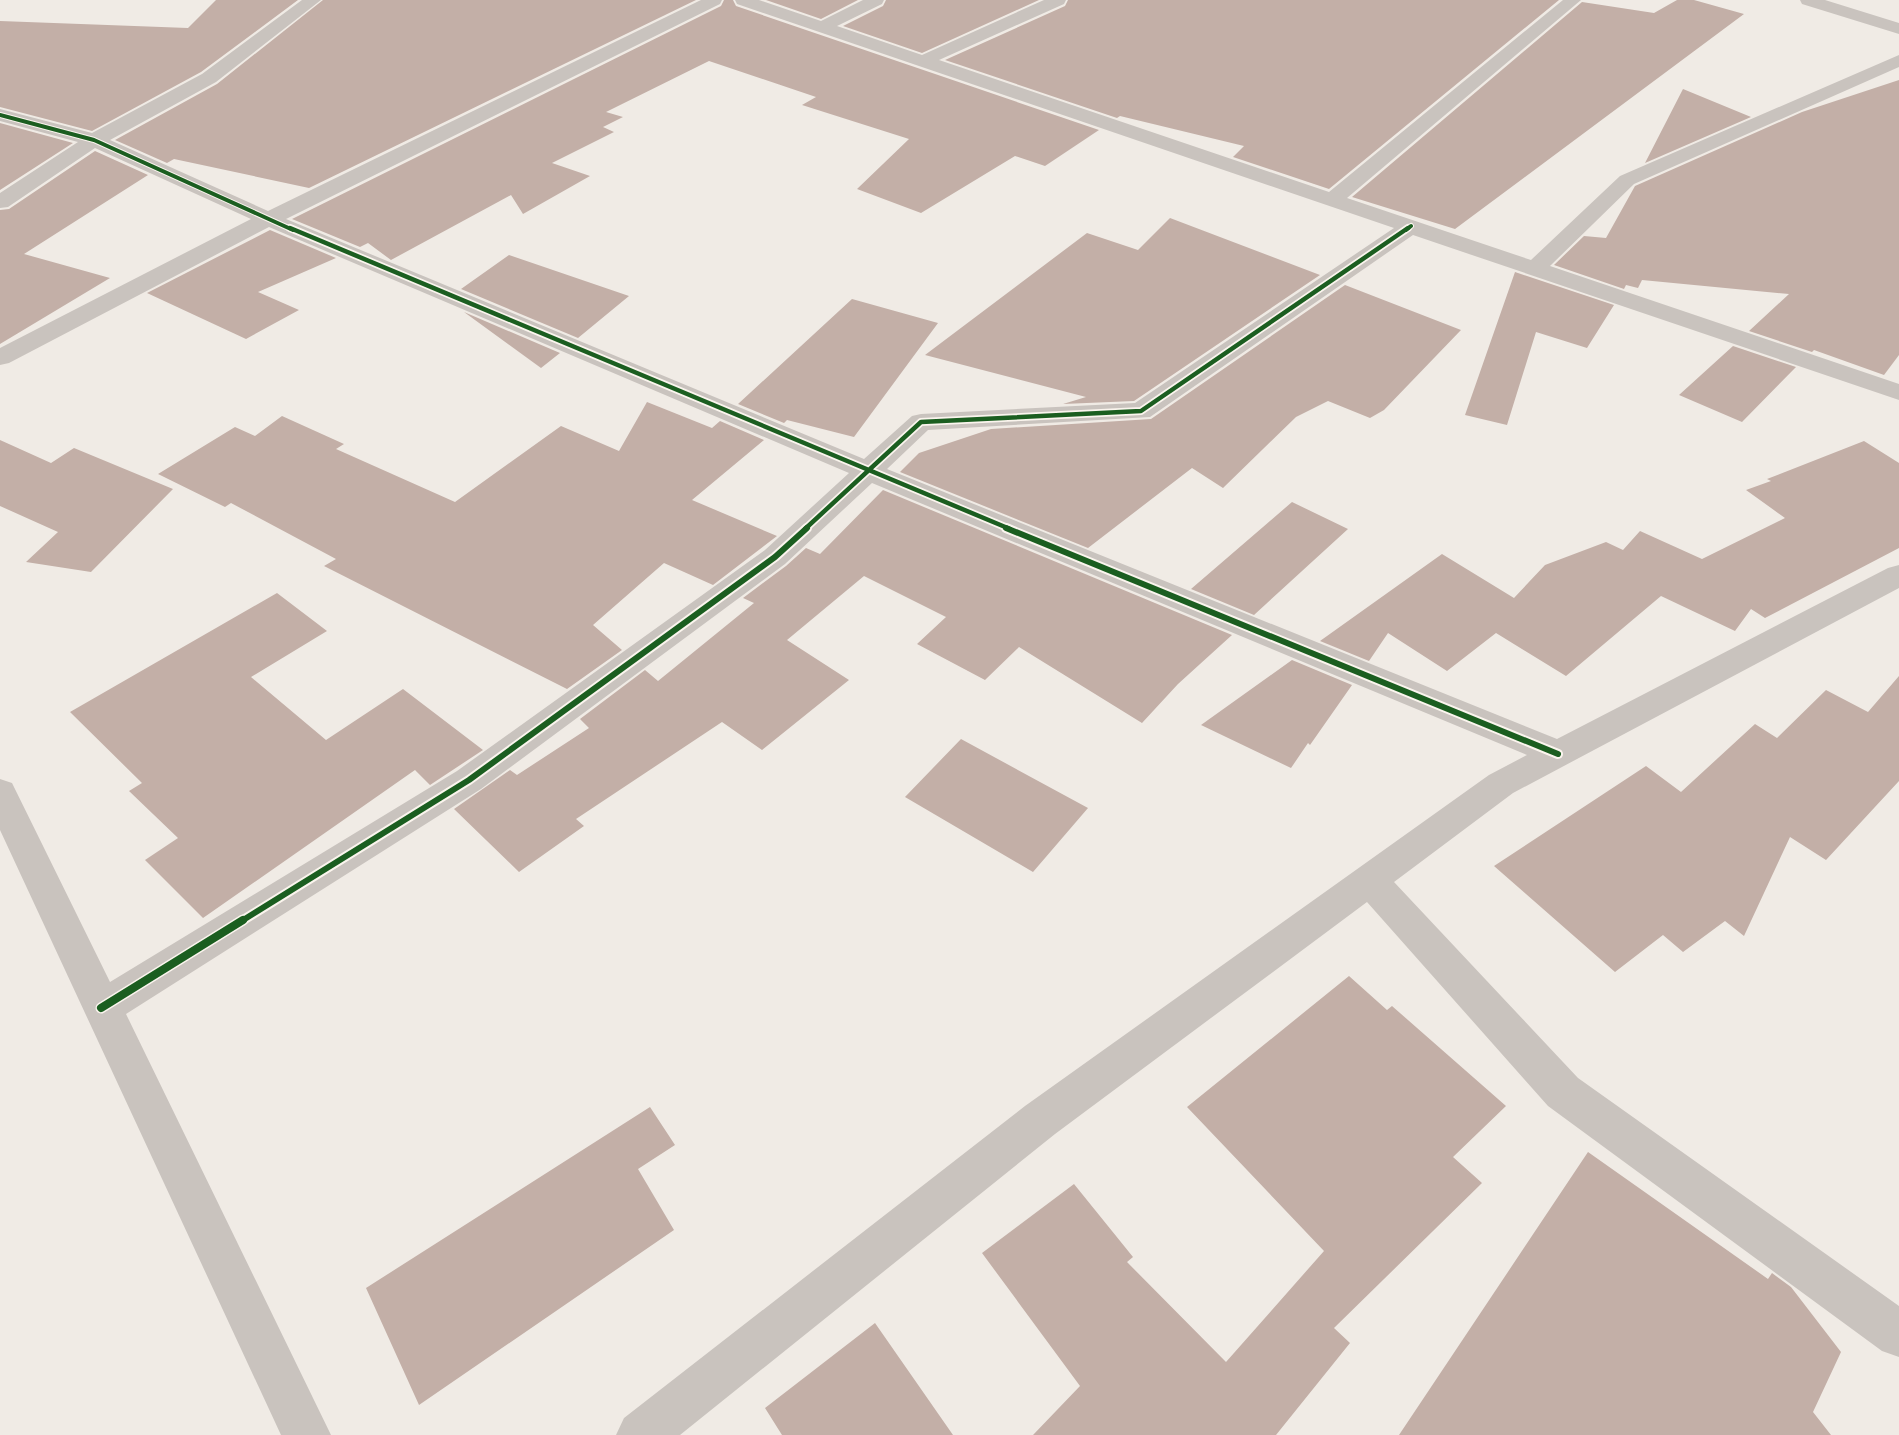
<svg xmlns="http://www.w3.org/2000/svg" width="1899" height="1435" viewBox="0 0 1899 1435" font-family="Helvetica,sans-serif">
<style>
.building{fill:#c3afa7}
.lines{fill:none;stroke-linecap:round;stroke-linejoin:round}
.minor{fill:#c9c3be;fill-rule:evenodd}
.cycleway-far3-casing{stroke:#fbf5ee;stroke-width:6}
.cycleway-far2-casing{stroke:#fbf5ee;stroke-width:8}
.cycleway-far1-casing{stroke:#fbf5ee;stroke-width:10}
.cycleway-casing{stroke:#fbf5ee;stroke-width:11}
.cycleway-far3{stroke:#1b5e20;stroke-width:4}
.cycleway-far2{stroke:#1b5e20;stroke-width:4.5}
.cycleway-far1{stroke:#1b5e20;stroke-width:6}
.cycleway{stroke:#1b5e20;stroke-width:8}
</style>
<rect width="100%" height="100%" fill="#f0ebe5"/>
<!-- building -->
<path class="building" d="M216 0H298L201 72 92 131 0 107V21L188 28Z
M323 0H696L309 188 174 159 167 163 115 140 217 84Z
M724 0H733L736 6 1099 130 1045 166 1015 156 921 213 857 189 909 139 802 105 816 97 709 61 606 112 623 117 603 127 614 132 552 163 590 176 523 214 511 195 391 260 368 243 360 247 292 219 721 6Z
M766 0H858L821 19Z
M886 0H1039L922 53 843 26 883 6Z
M1068 0H1559L1329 189 1233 157 1244 146 1120 116 1117 118 945 60 1065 6Z
M1677 0H1694L1744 14 1455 229 1352 197 1582 2 1654 13Z
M1899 80V355L1884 375 1814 350 1812 352 1749 331 1789 294 1642 280 1638 288 1626 285 1624 289 1554 265 1584 236 1606 238 1635 186 1802 112Z
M1683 89 1751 117 1645 163Z
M0 123 73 143 0 190Z
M95 151 148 175 24 254 110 278 0 344V210L9 209Z
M1170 218 1320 275 1134 401 1063 404 1086 397 925 355 1087 233 1138 250Z
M270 230 336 258 258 292 299 310 246 339 147 293Z
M509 255 629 296 578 338 461 289Z
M1515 272 1614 305 1587 348 1536 332 1507 425 1465 415Z
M1345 285 1461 330 1384 410 1370 418 1328 401 1296 417 1223 488 1192 468 1088 548 900 472 919 453 991 429 1151 419Z
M852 299 938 323 854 437 787 420 784 423 738 404Z
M464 312 560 353 541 368Z
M1733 346 1796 367 1742 422 1679 395Z
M647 402 712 428 720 421 764 440 692 500 777 536 713 585 664 563 593 625 622 650 567 689 324 566 336 559 231 503 225 507 158 474 235 427 255 436 282 416 344 444 336 449 455 502 561 426 619 451Z
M0 440 51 463 74 448 173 489 91 572 26 562 58 532 0 506Z
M1864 441 1899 463V548L1765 618 1751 609 1735 631 1661 596 1566 676 1496 633 1447 671 1388 633 1369 661 1320 641 1442 554 1514 598 1545 565 1606 542 1623 550 1640 531 1702 559 1785 518 1746 490 1771 481 1767 479Z
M883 490 1232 635 1178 684 1142 723 1019 647 985 680 917 644 946 617 864 576 787 640 849 680 762 750 722 722 576 819 584 826 519 872 454 809 510 770 517 775 589 728 580 719 645 670 658 681 754 603 743 598 786 566 806 548 820 554Z
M1292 502 1348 529 1254 615 1191 589Z
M277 593 327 631 251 677 326 740 403 689 483 750 430 785 415 770 203 918 145 860 178 838 129 791 142 783 70 712Z
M1292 660 1352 685 1310 745 1308 743 1291 768 1201 725Z
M1899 676V781L1826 860 1790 837 1744 936 1725 921 1683 952 1663 935 1615 972 1494 866 1646 766 1681 792 1755 724 1777 738 1826 690 1868 712Z
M961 739 1088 808 1033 872 905 797Z
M1349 976 1387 1010 1392 1006 1506 1106 1453 1157 1482 1183 1334 1328 1350 1343 1276 1435H1033L1080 1386 982 1253 1074 1184 1133 1257 1127 1262 1226 1362 1324 1251 1187 1107Z
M650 1107 675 1145 638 1169 674 1230 419 1405 366 1288Z
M1588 1152 1768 1279 1772 1273 1791 1287 1841 1352 1813 1412 1831 1435H1399Z
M875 1323 953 1435H782L765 1408Z"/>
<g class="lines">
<!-- minor -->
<path class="minor" d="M302 0H321L216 82 110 140 268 211 701 0H722L720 4 286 219 864 459 912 416 921 414 1135 403 1394 228 737 4 735 0H759L821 21 863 0H884L882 4 837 26 922 55 1044 0H1066L1064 4 939 60 1329 192 1563 0H1581L1347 198 1531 260 1620 176 1899 55V67L1634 184 1550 266 1899 384V400L1413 235 1150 417 928 430 887 469 1557 739 1888 568 1899 565V588L1513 793 1394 882 1578 1078 1899 1306V1357L1882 1351 1548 1106 1367 902 1055 1134 680 1435H616L624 1418 1025 1106 1489 775 1527 755 872 483 785 564 481 789 126 1014 331 1435H281L0 830V779L12 783 110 982 457 771 765 550 849 473 269 227 9 363 0 365V348L251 219 95 148 8 207 0 208V193L78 142 0 121V109L92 133 202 74Z
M1800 0H1825L1899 23V34L1802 4Z"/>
<defs>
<path id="cycleway-far3" d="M0 115 94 140 293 230
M1406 230 1411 226"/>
<path id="cycleway-far2" d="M290 228 1010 529
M805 529 921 422 1141 411 1408 228"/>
<path id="cycleway-far1" d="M1006 528 1558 754
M240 922 469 780 775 557 807 528"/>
<path id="cycleway" d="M101 1008 243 920"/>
</defs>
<!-- cycleway-far3 casing -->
<use href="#cycleway-far3" class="cycleway-far3-casing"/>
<!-- cycleway-far2 casing -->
<use href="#cycleway-far2" class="cycleway-far2-casing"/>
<!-- cycleway-far1 casing -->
<use href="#cycleway-far1" class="cycleway-far1-casing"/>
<!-- cycleway casing -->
<use href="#cycleway" class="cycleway-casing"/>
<!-- cycleway-far3 -->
<use href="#cycleway-far3" class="cycleway-far3"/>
<!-- cycleway-far2 -->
<use href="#cycleway-far2" class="cycleway-far2"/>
<!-- cycleway-far1 -->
<use href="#cycleway-far1" class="cycleway-far1"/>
<!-- cycleway -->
<use href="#cycleway" class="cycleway"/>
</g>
</svg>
